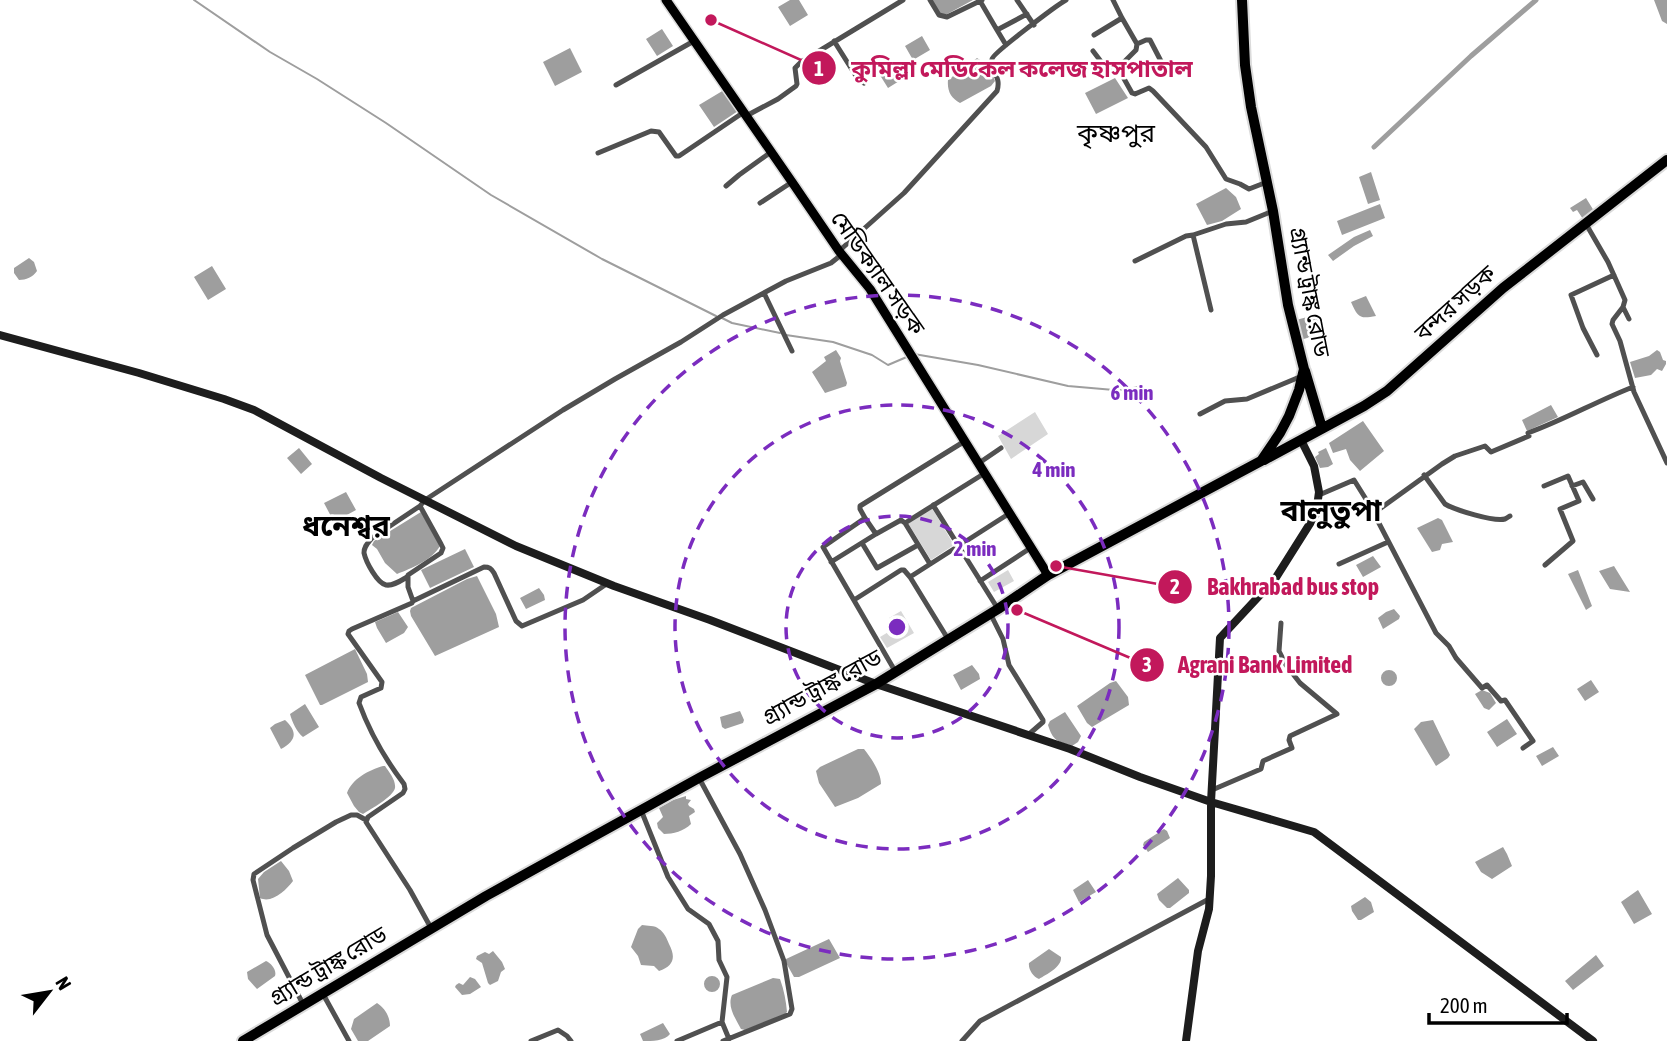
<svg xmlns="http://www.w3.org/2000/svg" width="1667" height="1041" viewBox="0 0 1667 1041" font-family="'Asap Condensed','Noto Sans Bengali',sans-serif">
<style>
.green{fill:#d7d7d7}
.water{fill:#9e9e9e}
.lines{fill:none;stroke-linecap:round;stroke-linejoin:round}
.stream{stroke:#9e9e9e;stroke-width:2}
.canal{stroke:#9e9e9e;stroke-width:5}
.primary-casing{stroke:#dbdbdb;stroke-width:12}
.highway-casing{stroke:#dbdbdb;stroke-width:14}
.street{stroke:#505050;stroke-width:5}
.secondary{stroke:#1d1d1d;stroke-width:8}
.primary{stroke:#000;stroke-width:9}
.highway{stroke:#000;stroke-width:10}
.ring{fill:none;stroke:#7b2cbf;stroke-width:3.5;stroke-dasharray:12 9}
.labels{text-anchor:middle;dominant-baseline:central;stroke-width:5;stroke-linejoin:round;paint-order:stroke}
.street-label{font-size:23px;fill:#000;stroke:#fff}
.quarter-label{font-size:26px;fill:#000;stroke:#fff}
.district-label{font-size:30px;font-weight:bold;fill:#000;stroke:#fff}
.centre{fill:#7b2cbf;stroke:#fff;stroke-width:3.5}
.ring-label{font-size:21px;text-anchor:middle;font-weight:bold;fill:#7b2cbf;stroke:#fff;stroke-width:5;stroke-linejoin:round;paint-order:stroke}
.leader{fill:none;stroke:#c2185b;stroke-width:2.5}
.callout-dot{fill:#c2185b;stroke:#fff;stroke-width:2.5}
.mark-label{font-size:21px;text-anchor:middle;font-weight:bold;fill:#fff}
.callout-label{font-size:24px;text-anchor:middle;font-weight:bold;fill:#c2185b;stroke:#fff;stroke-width:5;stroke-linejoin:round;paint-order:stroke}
</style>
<rect width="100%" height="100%" fill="#fff"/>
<!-- green -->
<path class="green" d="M1035 412 1048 434 1011 459 998 436Z
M932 508 954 545 931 560 908 523Z
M1008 570 1014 581 994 592 988 582Z
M901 611 914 633 887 648 880 637 895 628 889 618Z"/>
<!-- water -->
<path class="water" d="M790 0H799L808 15 790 26 778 7Z
M928 0H973L940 18Z
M1654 0H1667V24L1662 21Z
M662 29 673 46 657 56 646 39Z
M922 36 930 50 913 60 905 46Z
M570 48 582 72 555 86 543 62Z
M977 58 989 66 995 81 991 86 960 103C951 98 947 91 948 80Z
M894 62 904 78 888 88 878 72Z
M1115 78 1128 98 1096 114 1085 93Z
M724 90 738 111 714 127 699 105Z
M1371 172 1380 200 1368 204 1359 177Z
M1226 188 1236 197 1241 209 1222 221 1207 225 1196 204Z
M1586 198 1594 211 1583 219 1577 210 1573 212 1570 208Z
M1380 204 1385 218 1342 235 1337 221Z
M1370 230 1373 236 1354 246 1333 261 1328 255 1354 237Z
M29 258 34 262 37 271C33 277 26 280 19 280L14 273V268Z
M212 266 226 289 208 300 194 277Z
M1366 296 1376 316C1360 319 1358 318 1351 302Z
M1315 315 1320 320 1325 333 1300 340 1296 320Z
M836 350 841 358 840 361 847 383 846 386 825 393 812 372 826 361 824 357Z
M1657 350 1660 352 1663 360 1666 361V364L1662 371 1657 369 1651 375 1635 378 1630 362 1649 356Z
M1551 405 1558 417 1527 431 1522 420Z
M1363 421 1384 451 1360 471 1350 460 1346 449 1333 453 1329 443Z
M299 448 312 464 301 474 287 458Z
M1326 448 1333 464 1328 467 1320 468 1315 457 1319 454 1318 452Z
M346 492 356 510 334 522 324 503Z
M421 512 440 546C432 560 412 568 397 574L385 563 377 549 372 545 374 541Z
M1438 518 1442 520 1453 542 1442 544 1440 550 1432 552 1417 528Z
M465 549 474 567 430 588 421 570Z
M1373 556 1381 567 1363 577 1356 565Z
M1614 566 1630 592 1610 589 1599 571Z
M1578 570 1592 606 1586 610 1568 574Z
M477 576 496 614 499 627 435 656 411 616 410 611 411 608 467 579Z
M539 588 544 595 545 600 526 609 520 598Z
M1394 609 1400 616 1399 619 1383 629 1378 618 1386 612Z
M398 612 408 627 404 633 386 643 377 628 375 622Z
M355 649 367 674 368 682 322 705H320L305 675Z
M972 665 979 674 980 679 961 690 953 675Z
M1381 678a8 8 0 1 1 16 0a8 8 0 1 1-16 0Z
M1591 680 1599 692 1585 701 1577 689Z
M1116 681 1128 697 1129 705 1092 727 1087 723 1077 706 1110 683Z
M1482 690 1490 693 1496 703 1489 710 1484 708 1475 694Z
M305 704 319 727 303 737C297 732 292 722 290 714Z
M740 711 744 720 743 723 725 729 722 727 720 717Z
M1065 712 1081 736 1078 742 1072 746C1057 741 1053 741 1048 725L1050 721Z
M1507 719 1517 734 1497 747 1487 732Z
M285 720C299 733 295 741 281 749L270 728 275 724Z
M1433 720 1450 755 1448 758 1436 766 1414 729 1421 722Z
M1553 747 1559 756 1542 766 1536 756Z
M858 749H864C871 758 881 772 881 784L858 798 835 807 819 783 816 771 820 767Z
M383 766H385C389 772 396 780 395 788 393 797 371 809 363 814L359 812 354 806 347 793C352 779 369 770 383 766Z
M686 796V799L691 800 688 804 689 806 694 809 695 812 689 816 691 824C684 831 673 834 664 834L658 828 657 823 663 817 659 808 673 800Z
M1164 829 1167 831 1170 838 1148 852 1143 845 1144 842Z
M1503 847 1507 854 1512 866 1492 879 1481 872 1475 862Z
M281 861 289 871 293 881C286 890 272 904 260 898L258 879 264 872Z
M1178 878 1189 890V893L1170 908H1167L1159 900 1157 894Z
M1088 880 1096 892 1079 902 1073 890Z
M1638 890 1652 914 1634 924 1621 902Z
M1365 897 1371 902 1374 912 1361 920H1358L1352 911 1351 906Z
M642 925C647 926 655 925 659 929 664 932 667 939 669 944 676 957 674 966 659 971L654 966 641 965 638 956 631 947 638 929Z
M829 939 840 958 799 977H794L785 961 786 959Z
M1049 949 1061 957C1062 967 1047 974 1039 979 1033 977 1028 969 1029 963Z
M493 951 502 962 505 969 501 972 498 981 490 985 488 983 482 963 476 959 477 956 485 952 489 954Z
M1596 955 1604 966 1573 990 1565 981Z
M266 961C271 963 277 970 275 976L257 989 248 979 247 972Z
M704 984a8 8 0 1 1 16 0a8 8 0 1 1-16 0Z
M470 977 475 979 481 987 470 994 462 995 455 987 456 985 459 983 463 985Z
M773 978 780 979C784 990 786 1001 787 1012L785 1014 745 1030 741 1029C735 1018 727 1006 732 995Z
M377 1003C385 1008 390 1017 390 1026L368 1041H358L351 1029 354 1019Z
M663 1023 670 1034C665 1041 652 1041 643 1041L640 1034Z"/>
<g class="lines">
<!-- stream -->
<path class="stream" d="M194 0 270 52 317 79 386 123 491 195 602 259 716 316
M722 318 732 323 780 333
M786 335 833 342 872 355 888 365 909 356
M914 354 978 365 1068 386 1114 390H1126L1141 386"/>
<!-- canal -->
<path class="canal" d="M1374 147 1471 56 1536 0"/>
<defs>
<path id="primary" d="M666 0 792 182 839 251 870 289 1048 575"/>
<path id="highway" d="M1305 371 1322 428
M1264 460 1364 406 1387 391 1503 288 1667 160
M243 1041 486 896 699 778 876 684 998 609 1048 575 1261 461 1280 433 1289 416 1299 390 1304 369 1288 305 1273 211 1251 107 1245 65 1242 0"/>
</defs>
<!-- primary casing -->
<use href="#primary" class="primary-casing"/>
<!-- highway casing -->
<use href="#highway" class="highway-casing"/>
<!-- street -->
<path class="street" d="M930 0 939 15 947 17 982 0
M1017 0 1034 25
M1113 0 1122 18 1137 44 1136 50 1118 68 1132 93 1135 94 1149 88 1153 91 1206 147 1226 179 1240 184 1249 189 1267 182
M980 1 997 30
M1094 35 1122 18
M834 41 856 76 864 83
M1137 44 1146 40H1150L1163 65
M1006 45 997 30 1027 14
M1093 51 1109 72 1118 68
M616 85 694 41
M746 116 778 99 796 86 797 84 795 68 801 62 903 0
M598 153 651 131 659 132 676 156H679L744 112
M726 186 739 175 771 152
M760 203 792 182
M1586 224 1608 262 1625 300 1623 307 1629 319
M839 251 904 193 997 91C1002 75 989 71 992 59 993 53 1057 5 1066 0
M1135 261 1186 236 1193 235
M764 293 792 351
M1623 307 1613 320 1612 324 1620 341 1634 392 1667 463
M1211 310 1193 235 1226 224 1246 222 1273 211
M1597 355 1583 328 1571 295 1614 275
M1200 414 1225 401 1247 399 1302 376
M979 463 1001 448
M1424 475 1445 504C1455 510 1494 522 1505 519 1507 518 1508 517 1510 516
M1544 486 1568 476 1579 501 1560 509 1573 541 1545 565
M1572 486 1583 482 1593 499
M1319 495 1354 480 1369 504 1436 633 1449 646 1456 658 1482 688 1487 685 1501 701 1505 700 1533 741 1523 748
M933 505 998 609
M420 506 441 544 443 548 441 553 408 575V587L413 601 412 603 352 629 349 631 348 634 382 682 381 688 361 697 359 703C370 733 385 759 404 784L405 789 403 793 368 817 366 822 410 890 431 928
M1374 513 1442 464 1455 456 1485 446 1491 452 1529 436 1528 433C1564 420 1597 401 1633 387
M865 518 860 509V506L965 441
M862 543 877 568 918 545
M831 562 876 534
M930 564 905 523 985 473
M1339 564 1388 542
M407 577C400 581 394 586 386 585 377 583 366 562 364 553 364 546 368 543 372 538L420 506 425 500 563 410 615 379 681 342 723 315 786 281 831 263 841 255
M980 581 1032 547
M854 600 901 570H904L910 577
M413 601 484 567C489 567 491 568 494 573L516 621 522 626 583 600 608 583
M990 613 1003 639 1009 665 1043 720V722L1028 735
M948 639 910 577 1010 513
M895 671 823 547 865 518 876 534 901 520 905 523
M699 778 740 854 765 910 784 961 792 1009 790 1014 723 1041
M1212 790 1261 769 1263 761 1292 748 1289 740 1290 736 1337 714 1300 683 1286 665 1279 651 1281 623
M641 810 668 877 688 909 709 924 718 941 719 960 727 977 722 1022
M323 994 349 1041
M303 1004 267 935 253 880 254 874 293 848 336 822 351 815H357L366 820
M531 1041 558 1030 567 1036 571 1041
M677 1041 722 1022 729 1039
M962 1041 980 1021 1209 899"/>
<!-- secondary -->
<path class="secondary" d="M0 335 139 373 224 399 254 410 381 478 516 546 614 586 710 620 876 684 1070 749 1140 777 1211 802 1314 832 1593 1041
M1186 1041 1198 951 1209 909 1211 876V802L1220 638 1275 579 1316 514 1319 492 1314 466 1301 440"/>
<!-- primary -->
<use href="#primary" class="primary"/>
<!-- highway -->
<use href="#highway" class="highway"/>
</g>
<!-- distance rings -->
<g class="ring">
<circle cx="897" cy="627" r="111"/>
<circle cx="897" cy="627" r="222"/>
<circle cx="897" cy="627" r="332"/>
</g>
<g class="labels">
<!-- street labels -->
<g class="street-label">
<text transform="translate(878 273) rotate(55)">মেডিক্যাল সড়ক</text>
<text transform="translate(1310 292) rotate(79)">গ্র্যান্ড ট্রাঙ্ক রোড</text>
<text transform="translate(1455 303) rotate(-42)">বন্দর সড়ক</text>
<text transform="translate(822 687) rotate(-29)">গ্র্যান্ড ট্রাঙ্ক রোড</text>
<text transform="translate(328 966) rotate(-31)">গ্র্যান্ড ট্রাঙ্ক রোড</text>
</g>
<!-- quarter labels -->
<g class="quarter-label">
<text x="1116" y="133">কৃষ্ণপুর</text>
</g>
<!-- district labels -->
<g class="district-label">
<text x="1331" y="510">বালুতুপা</text>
<text x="346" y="525">ধনেশ্বর</text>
</g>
</g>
<circle cx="897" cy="627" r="10" class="centre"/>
<g class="ring-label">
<text x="1132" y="400">6 min</text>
<text x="1054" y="477">4 min</text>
<text x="975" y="556">2 min</text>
</g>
<!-- callouts -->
<path class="leader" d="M711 20L819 68M1056 566L1175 587M1017 610L1147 665"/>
<g class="callout-dot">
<circle cx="711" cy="20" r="7"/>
<circle cx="1056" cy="566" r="7"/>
<circle cx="1017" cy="610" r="7"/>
<circle cx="819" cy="68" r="18"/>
<circle cx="1175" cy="587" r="18"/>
<circle cx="1147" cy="665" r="18"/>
</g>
<g class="mark-label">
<text x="819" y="76">1</text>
<text x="1175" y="594">2</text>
<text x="1147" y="672">3</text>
</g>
<g class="callout-label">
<text x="1022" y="77">কুমিল্লা মেডিকেল কলেজ হাসপাতাল</text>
<text x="1293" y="595">Bakhrabad bus stop</text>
<text x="1265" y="673">Agrani Bank Limited</text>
</g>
<!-- north arrow -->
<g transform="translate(49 992) rotate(59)" stroke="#ffffff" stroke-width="5" paint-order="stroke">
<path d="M0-5L12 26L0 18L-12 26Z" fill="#000000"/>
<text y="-10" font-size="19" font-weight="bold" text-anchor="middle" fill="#000000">N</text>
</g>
<!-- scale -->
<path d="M1429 1013v10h138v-10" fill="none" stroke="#000000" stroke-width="3.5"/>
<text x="1440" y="1013" font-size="21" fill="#000000" stroke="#ffffff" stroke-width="5" paint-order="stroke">200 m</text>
</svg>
